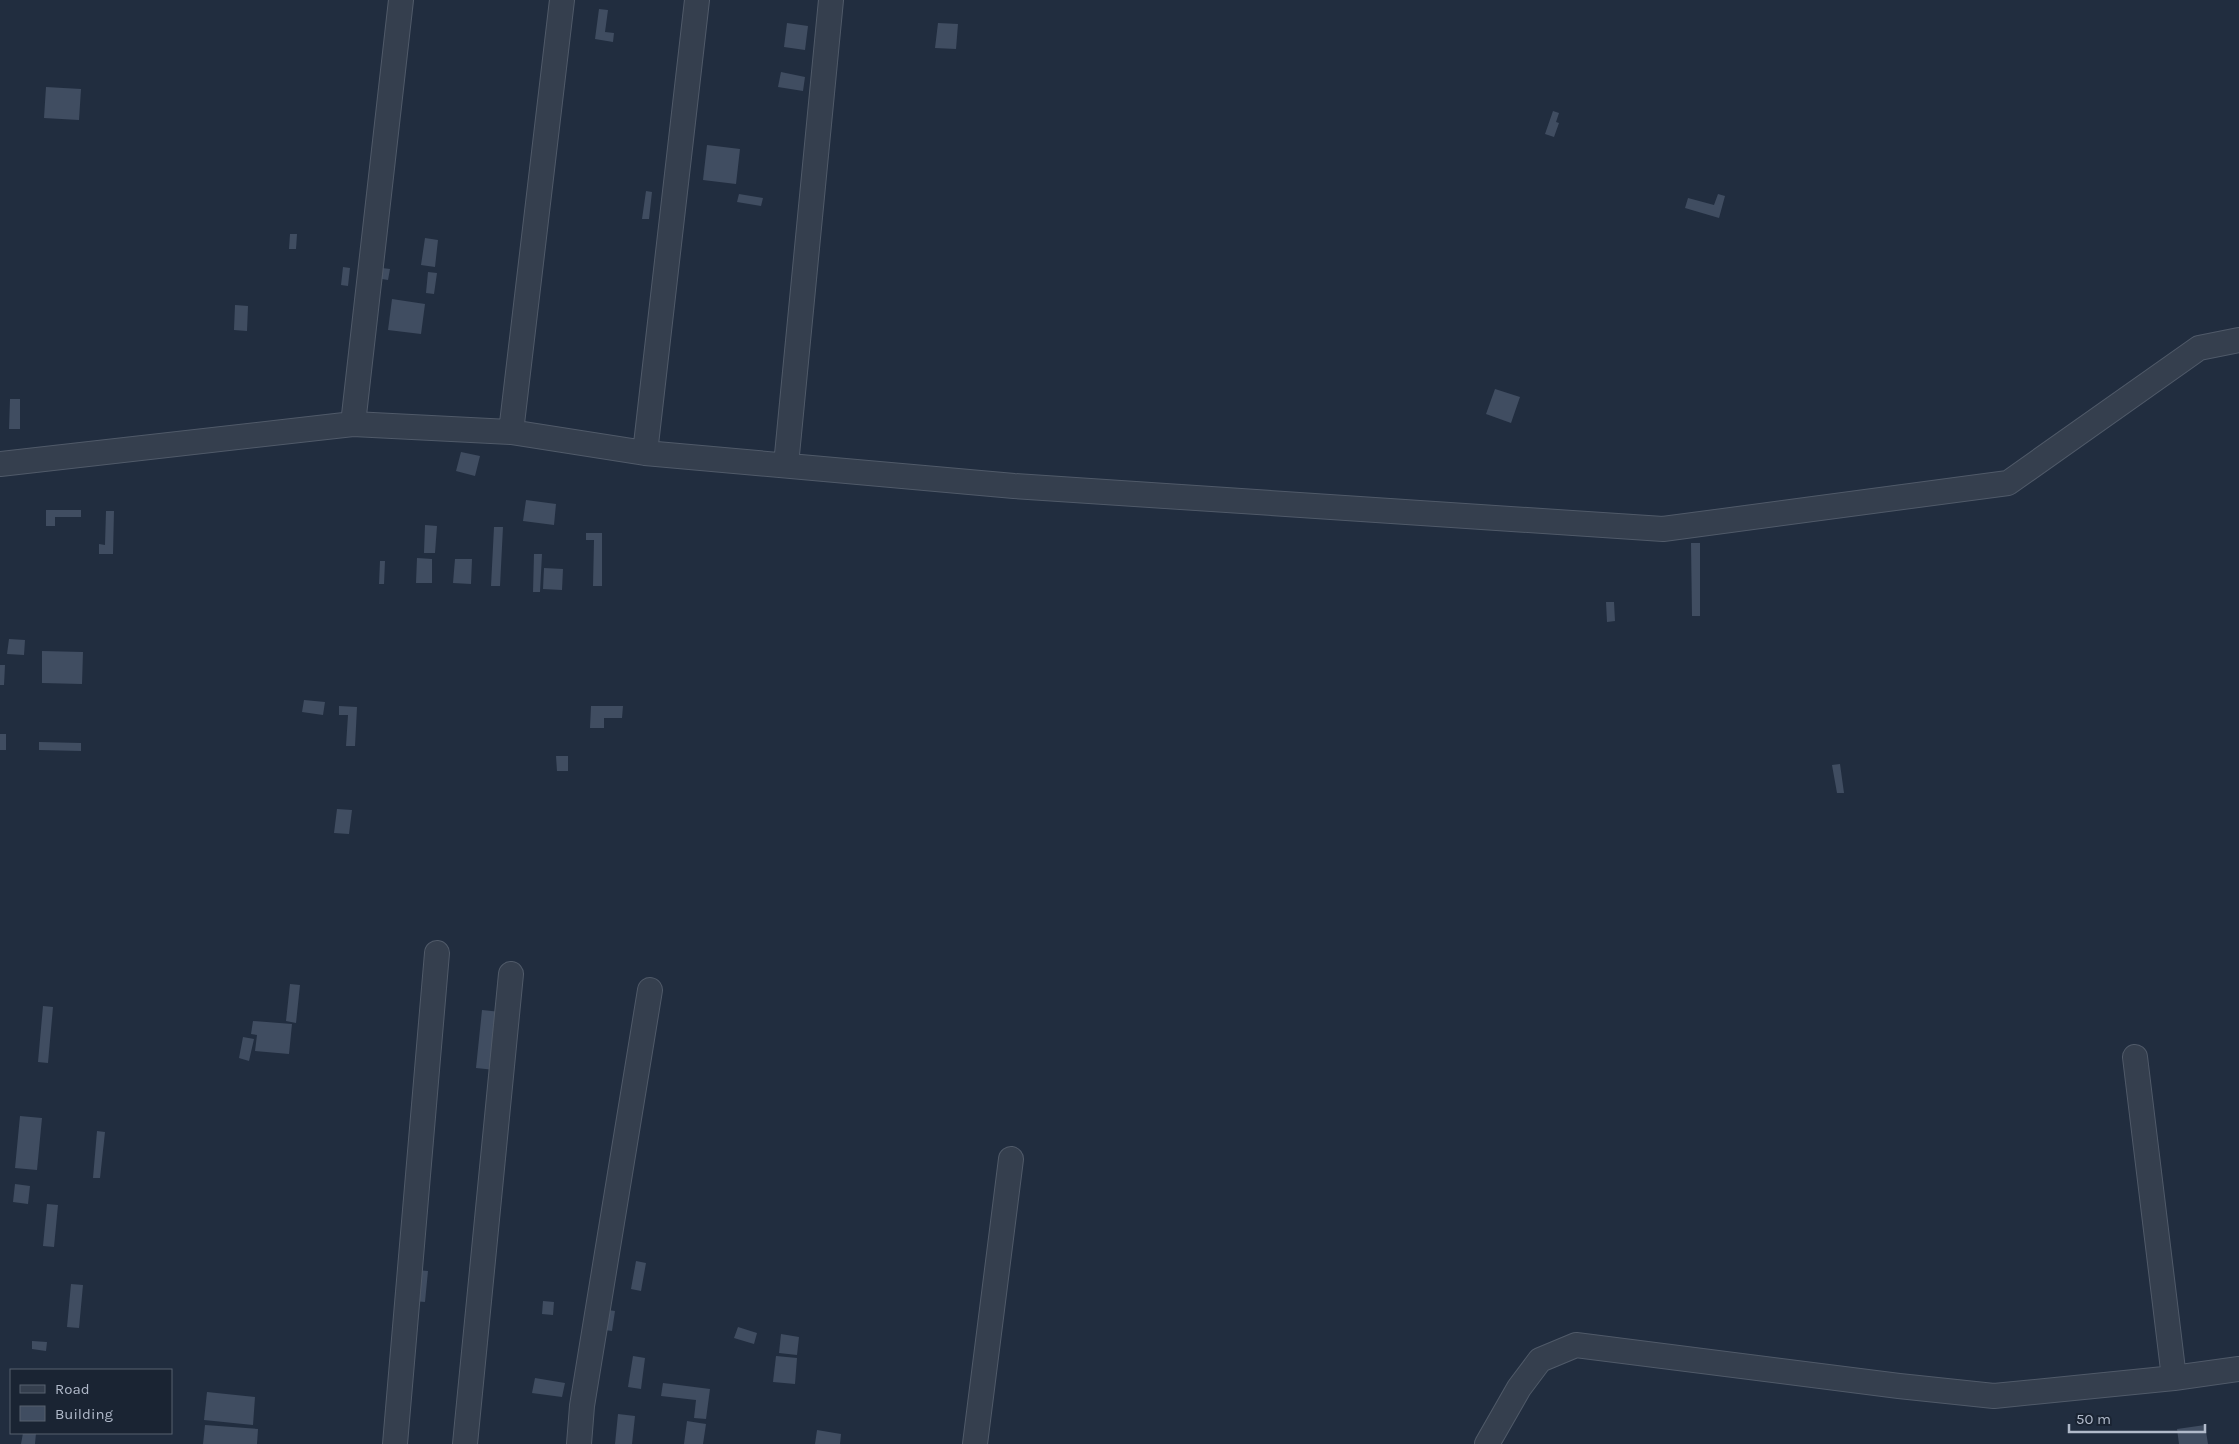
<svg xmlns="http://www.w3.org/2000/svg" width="2239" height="1444" viewBox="0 0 2239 1444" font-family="Karla,sans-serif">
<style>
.building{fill:#404d61}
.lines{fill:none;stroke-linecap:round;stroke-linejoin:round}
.minor-casing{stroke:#505a69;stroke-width:26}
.minor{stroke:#353f4e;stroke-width:24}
</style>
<rect width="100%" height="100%" fill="#212d3f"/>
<!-- building -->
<path class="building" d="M599 9 608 10 605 32 614 33 613 42 595 39Z
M787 23 808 26 805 50 784 47Z
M938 23 958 24 956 49 935 48Z
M781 72 805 77 803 91 778 87Z
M46 87 81 89 79 120 44 118Z
M1553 111 1559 113 1556 122 1559 123 1554 137 1545 134Z
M707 145 740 149 736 184 703 180Z
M646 191 652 192 649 219H642Z
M739 194 763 198 761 206 737 202Z
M1718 194 1725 196 1719 218 1685 208 1688 198 1714 205Z
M290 234H297L296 249H289Z
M425 238 438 240 435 267 421 265Z
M343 267 350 268 348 286 341 285Z
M374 267 390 269 388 280 382 279 379 300Z
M428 272 437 273 434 294 426 293Z
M392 299 425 304 421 334 388 330Z
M235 305 248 306 247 331 234 330Z
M1495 389 1520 397 1511 423 1486 414Z
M10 399H20V429H9Z
M461 452 480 456 475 476 456 471Z
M526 500 556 504 554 525 523 521Z
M46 510H81V517H55V526H46Z
M106 511H114L113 554H99V544L105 545Z
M425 525 437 526 435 553H424Z
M494 527H503L500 586H491Z
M586 533H602V586H593L594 540H586Z
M1691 543H1700V616H1692Z
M534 554H542L540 592H533Z
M417 558 432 559V583H416Z
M455 559H472L471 584 453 583Z
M380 561H385L384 584H379Z
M544 568 563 569 562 590 543 589Z
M1606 602H1614L1615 621 1607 622Z
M9 639 25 640 24 655 7 654Z
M42 651 83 652 82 684 42 683Z
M0 665H5L4 685H0Z
M304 700 325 702 323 715 302 712Z
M339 706 357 707 355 746H346L348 715H339Z
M591 706H623L622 718H604V728H590Z
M0 734H6V750H0Z
M39 742 81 743V751L39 750Z
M556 756H568V771H557Z
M1840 764 1844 793H1837L1832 765Z
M337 809 352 810 349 834 334 833Z
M290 984 300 985 296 1023 286 1021Z
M43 1006 53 1007 48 1063 38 1062Z
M482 1010 501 1012 495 1070 476 1068Z
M253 1021 292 1024 289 1054 255 1051 257 1035 251 1034Z
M243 1037 254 1039 249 1061 239 1058Z
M20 1116 42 1118 37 1170 15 1168Z
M97 1131 105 1132 100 1178H93Z
M15 1184 30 1186 28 1204 13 1202Z
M47 1204 58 1205 54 1247 43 1246Z
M636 1261 646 1263 641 1291 631 1289Z
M416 1270 428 1271 425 1302 413 1301Z
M71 1284 83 1285 79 1328 67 1327Z
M543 1301 554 1302 553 1315 542 1314Z
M600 1309 615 1311 612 1331 597 1329Z
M738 1327 757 1333 754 1344 734 1338Z
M781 1334 799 1337 797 1355 779 1353Z
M32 1341 47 1342 46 1351 32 1349Z
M633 1356 645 1358 641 1389 628 1387Z
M776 1356 797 1358 795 1384 773 1382Z
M535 1378 565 1383 562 1397 532 1393Z
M663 1383 710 1389 706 1419 694 1418 696 1400 661 1396Z
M207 1392 255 1397 253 1425 204 1420Z
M618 1414 635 1416 632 1444H615Z
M687 1421 706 1424 703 1444H684Z
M205 1425 258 1429 257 1444H203Z
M2205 1425 2208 1444H2179L2177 1429Z
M817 1430 841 1434 840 1444H815Z
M23 1433H36L35 1444H21Z"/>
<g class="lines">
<defs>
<path id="minor" d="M353 424 401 0
M511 432 562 0
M645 453 697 0
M0 464 353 424 511 432 645 453 1014 486 1663 529 2008 483 2199 348 2239 340
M786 465 831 0
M2135 1057 2174 1378
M395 1444 437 953
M465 1444 511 974
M579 1444 582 1406 650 990
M975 1444 1011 1159
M1487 1444 1519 1388 1540 1360 1576 1345 1899 1386 1994 1396 2174 1378 2239 1369"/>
</defs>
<!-- minor casing -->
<use href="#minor" class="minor-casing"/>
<!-- minor -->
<use href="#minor" class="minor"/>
</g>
<!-- legend -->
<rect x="10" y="1369" width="162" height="65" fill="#1a2433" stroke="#56606f"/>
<rect x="20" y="1385" width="25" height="8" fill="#353f4e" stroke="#56606f"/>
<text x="55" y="1394" font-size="15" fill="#b1baca">Road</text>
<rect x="20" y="1406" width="25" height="15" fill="#404d61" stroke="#56606f"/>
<text x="55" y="1419" font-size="15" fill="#b1baca">Building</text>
<!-- scale -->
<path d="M2069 1424v8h136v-8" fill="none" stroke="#b1baca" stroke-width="2.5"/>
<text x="2076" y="1424" font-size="15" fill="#b1baca" stroke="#1a2433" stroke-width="4" paint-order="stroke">50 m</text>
</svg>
